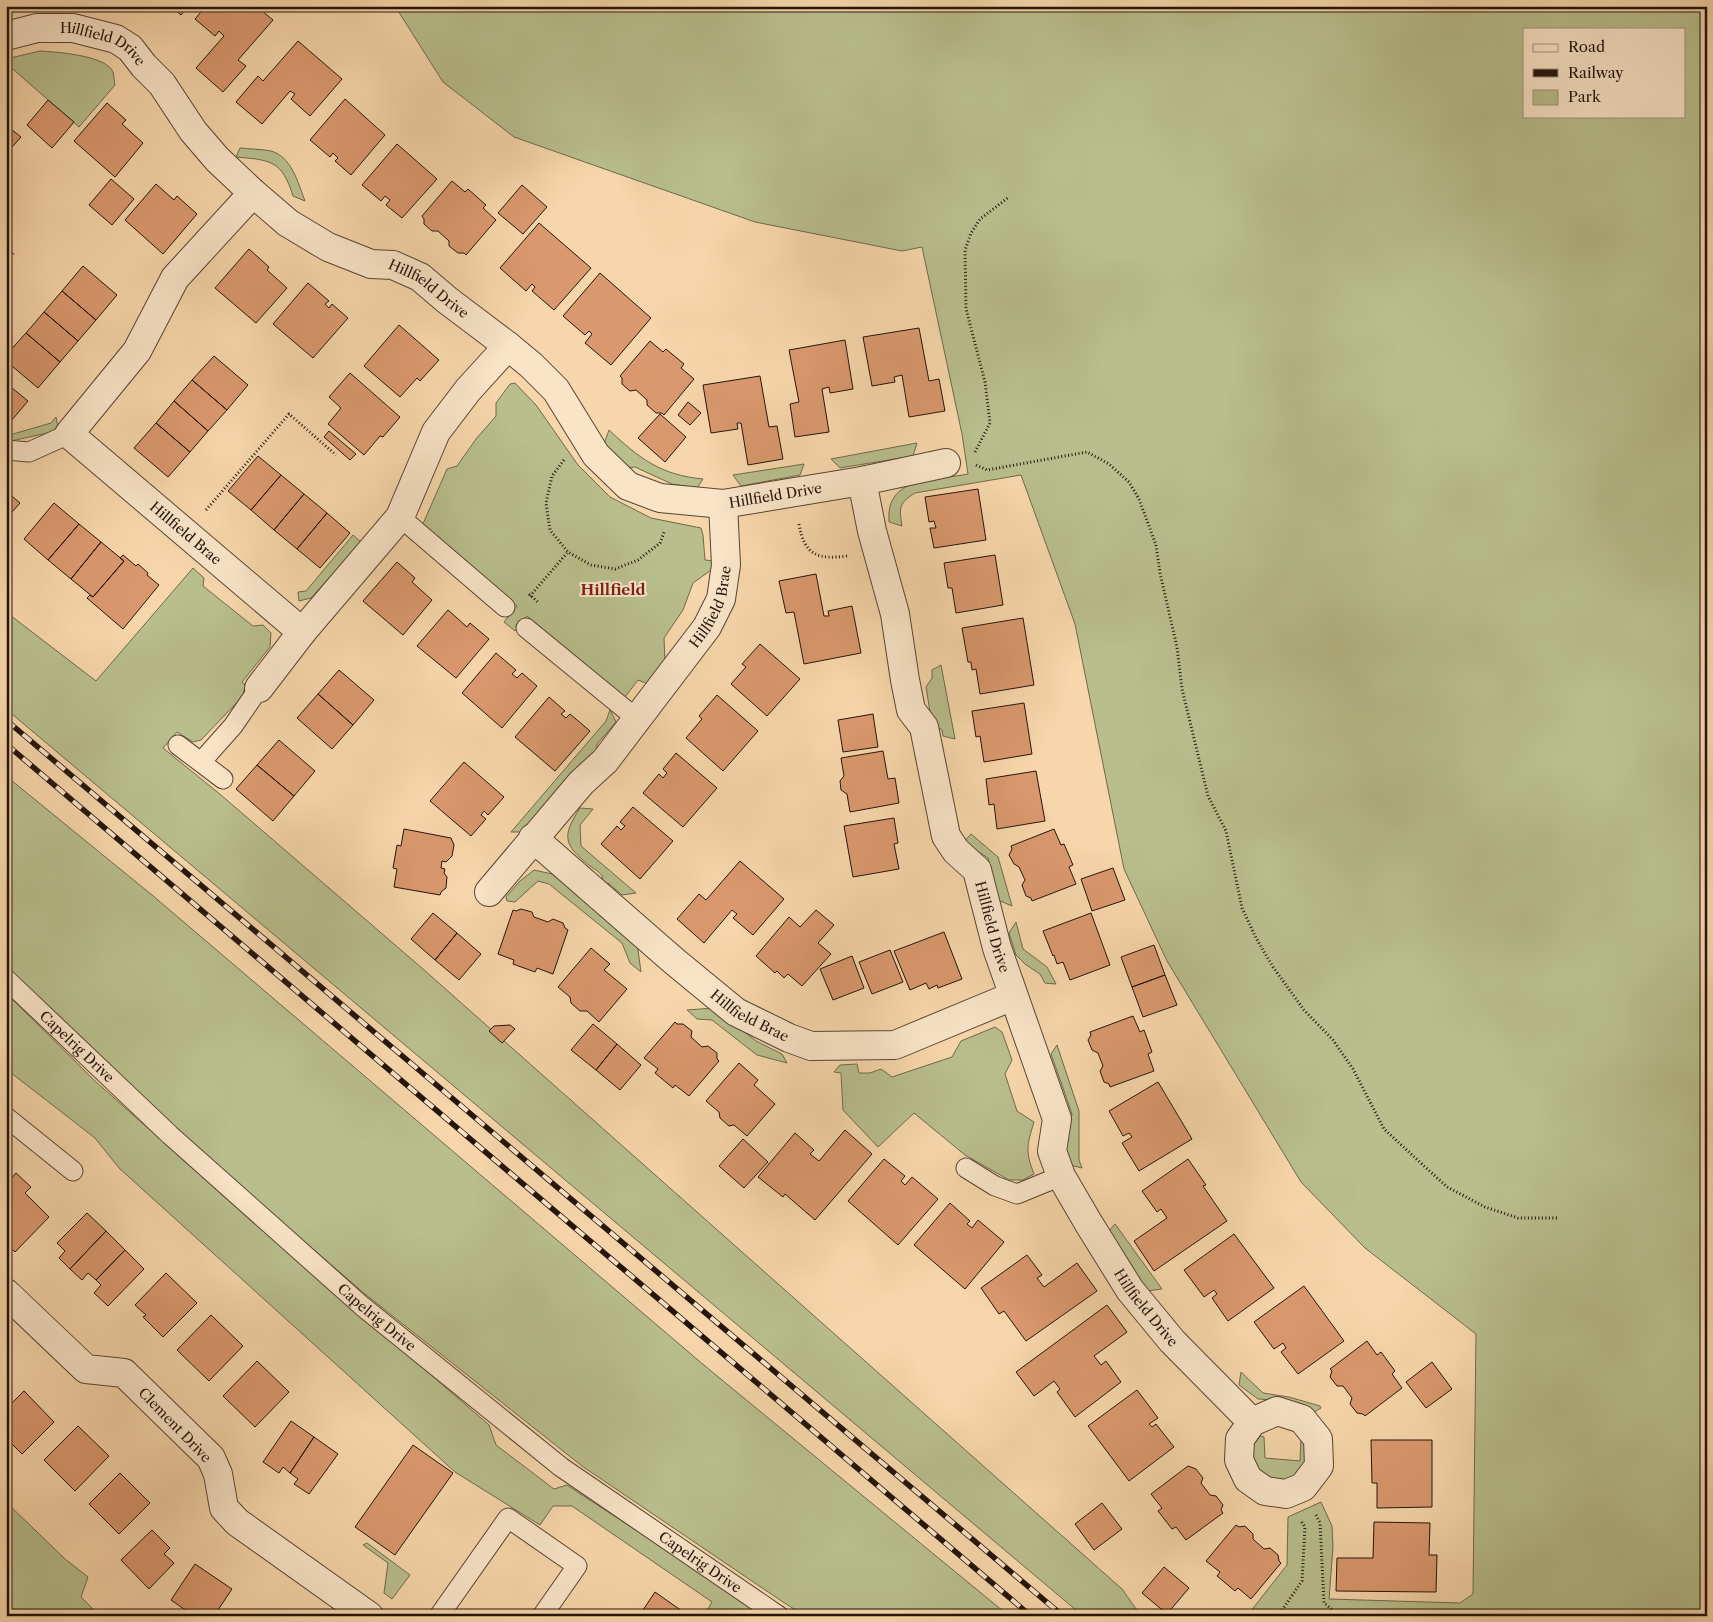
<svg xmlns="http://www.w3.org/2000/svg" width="1713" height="1622" viewBox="0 0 1713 1622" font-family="'Libre Caslon Text',serif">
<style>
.green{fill:#b8be8c;stroke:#6e694c;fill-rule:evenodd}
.building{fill:#da986e;stroke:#24140d}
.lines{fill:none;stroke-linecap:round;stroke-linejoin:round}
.service-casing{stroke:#584434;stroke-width:21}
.minor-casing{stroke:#584434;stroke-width:30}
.path{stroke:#24140d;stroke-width:3;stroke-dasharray:1 2.5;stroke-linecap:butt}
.service{stroke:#f9e4c8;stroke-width:19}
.minor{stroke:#f9e4c8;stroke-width:28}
.rail-casing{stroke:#24140d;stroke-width:5.5}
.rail{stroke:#f9e4c8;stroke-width:4;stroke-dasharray:11;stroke-linecap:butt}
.labels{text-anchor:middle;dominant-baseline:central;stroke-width:4;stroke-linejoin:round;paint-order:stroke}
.street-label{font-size:14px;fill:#24140d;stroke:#f9e4c8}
.neighbourhood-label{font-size:15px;font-weight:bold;fill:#7a1f14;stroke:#f9e4c8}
</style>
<rect width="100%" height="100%" fill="#f6d6aa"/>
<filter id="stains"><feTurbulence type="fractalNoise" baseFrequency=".004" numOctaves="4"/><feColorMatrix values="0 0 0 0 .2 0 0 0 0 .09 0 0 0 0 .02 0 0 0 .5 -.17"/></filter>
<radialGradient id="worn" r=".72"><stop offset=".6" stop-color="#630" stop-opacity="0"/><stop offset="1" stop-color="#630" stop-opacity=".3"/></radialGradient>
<!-- green -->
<path class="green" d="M395 6H1707V1616H1247L1287 1565 1288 1517 1321 1502 1332 1526 1333 1547 1329 1599 1460 1603 1473 1594 1476 1334 1365 1248 1301 1182 1167 961 1124 869 1075 624 1021 475 915 493C899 503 899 507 902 526L889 522C885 475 936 481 968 474L962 434 922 247 902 251 755 222 514 137 443 82ZM1524 29H1684V116H1524Z
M40 51C56 52 102 55 112 70 114 73 114 81 115 85L79 127 6 63V59Z
M240 148C249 149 261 149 271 151 292 157 298 183 305 201L293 196C282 160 270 160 236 157Z
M515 383 536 405 578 465 610 497 651 518 701 528 703 535 705 560 714 561V568L693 583 683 610 664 638 665 664 648 684 638 680 625 697 527 616 515 631 504 622 517 606 422 526 447 469 457 466 476 439 496 416V403L510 384Z
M56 417 58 428 52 432 11 441 6 436 9 431 13 434 51 423Z
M609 430C640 459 661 475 703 479L697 488 672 484 635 467 625 468 605 451V441Z
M917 443 913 456 840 468 831 459Z
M804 464 800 475 741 486 733 475Z
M353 535 361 542 335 578H329L311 598 299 601 298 592 306 591Z
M193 568 204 578 203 586 253 626 263 625 271 633 270 647 242 682 245 685 243 696 201 740 193 742 177 732 163 748 221 795 423 969 1122 1589 1141 1616H1083L6 709V612L96 681Z
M941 665 955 739 943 736 942 730 932 724 926 687 932 678V670Z
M610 710 616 722 597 744V755L590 763H581L522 832H511L606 721Z
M6 776 152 895 705 1366 1009 1616H805L783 1602 582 1466 365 1294 89 1056 6 971Z
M580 808 593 809 580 825 581 846 636 893 622 895 608 883 604 888C603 884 603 880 602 876 600 872 594 869 590 866 564 845 561 837 580 808Z
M971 834 998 857 1012 906 998 900 988 858 964 842Z
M534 870 552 874 637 943 641 972 630 963 622 943 549 884 538 881 515 902 507 901 506 897 520 881Z
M1016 922 1023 949 1047 967 1056 984 1045 983 1040 974 1025 964 1016 955 1009 933Z
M6 993 95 1081 216 1189 489 1425 496 1445 554 1489 567 1485 767 1616H704L712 1602 572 1506H553L540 1525 455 1472 119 1168 95 1138 6 1069Z
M714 1008 756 1041 782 1054 787 1063 757 1055 712 1020 697 1019 687 1010Z
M995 1027 1002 1032 1012 1060 1005 1074 1017 1111 1034 1122C1027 1145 1025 1151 1034 1174L1023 1180H1009L965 1155 914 1113 878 1147 843 1110 841 1073 834 1072 840 1065 857 1064 859 1073H870L881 1069 892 1077 952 1057 961 1041Z
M1057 1045 1079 1111V1160L1082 1168 1070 1165 1066 1147 1072 1114 1051 1054Z
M1115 1224 1162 1289 1147 1291 1108 1232Z
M1241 1372 1263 1393 1289 1397 1320 1406 1321 1408 1314 1412 1289 1401 1258 1399 1239 1385Z
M1258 1435 1264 1437 1265 1458 1300 1461 1301 1438 1310 1447 1301 1475 1285 1481 1263 1478 1254 1464 1251 1446Z
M6 1502 65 1559 88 1577 81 1597 100 1616H6Z
M367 1543 410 1575 392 1599 384 1593 388 1563 363 1545Z"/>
<!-- building -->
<path class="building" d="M170 6H188L181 15Z
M206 6H256L273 20 238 60 246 66 223 92 196 68 224 36 219 31 215 36 195 19Z
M298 41 342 79 310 116 291 99 295 94 290 91 262 124 236 102 258 76 263 81Z
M345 99 385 135 351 175 335 161 338 158 333 153 330 157 310 140Z
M48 100 74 122 52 148 27 125Z
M107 103 126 120 122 124 143 143 115 177 74 141Z
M6 125 21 137 6 154Z
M397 144 437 179 402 218 386 205 390 200 385 196 381 201 362 185Z
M111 179 134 199 112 225 89 205Z
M452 181 465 192 468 189 486 205 483 208 496 220 466 255 464 253H458L449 246V241L438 231H432L424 224V219L422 216Z
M156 184 174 200 177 196 197 214 163 254 125 220Z
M522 185 547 207 523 234 498 213Z
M539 223 591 268 554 310 532 291 535 287 532 284 526 291 500 268Z
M249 249 269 267 267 270 287 288 256 323 215 288Z
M83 266 117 295 96 320 62 291Z
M600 273 651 318 611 365 585 343 592 334 589 331 585 335 563 316Z
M308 283 329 301 325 304 329 308 332 304 348 318 313 358 273 324Z
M62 291 96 320 78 341 44 312Z
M44 312 78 341 60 362 26 333Z
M399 325 439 360 420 381 417 378 400 397 364 366Z
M919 328 929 381 939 379 945 411 909 417 902 375 894 377 895 382 872 386 863 337Z
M26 333 60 362 38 388 6 361V355Z
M845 340 853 389 830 393 829 387 822 389 829 432 795 437 790 404 799 402 789 350Z
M650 341 663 352 666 349 684 364 681 368 694 379 664 415 662 413H656L647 405V400L636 390 630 391 622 384V378L620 376Z
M214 356 248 385 227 410 192 380Z
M350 373 400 417 383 437 380 436 364 455 328 424 341 408 329 397Z
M760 376 769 427 777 426 783 459 748 465 741 423H737L738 429 711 433 703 385Z
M192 380 227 410 208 431 174 401Z
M6 383 28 401 6 427Z
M174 401 208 431 190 452 156 423Z
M688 402 701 413 690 425 678 415Z
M660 414 686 437 665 462 638 438Z
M156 423 190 452 168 477 134 448Z
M329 431 356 454 350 460 324 437Z
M258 456 281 475 251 510 228 491Z
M281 475 304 494 274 530 251 510Z
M978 489 986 540 934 548 930 528H936L934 521 929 522 925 497Z
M6 491 20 503 6 519Z
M304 494 327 513 297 549 274 530Z
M54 503 79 524 48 560 24 539Z
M327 513 350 533 320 568 297 549Z
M79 524 101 542 71 579 48 560Z
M101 542 124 561 93 597 71 579Z
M123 555 136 566 138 564 148 573 147 575 159 585 123 629 87 598 90 595 93 597 124 561 120 558Z
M995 555 1003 605 956 613 952 588H948L944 563Z
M397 562 415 578 412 582 432 600 403 635 363 601Z
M816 574 824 616H829L828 611 852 606 861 653 804 664 794 612 786 613 779 581Z
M448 610 467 627 470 623 489 639 456 678 417 646Z
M1023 618 1034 685 980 694 976 669 972 670 971 662H968L962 628Z
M760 644 800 679 767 716 731 684 746 667 742 664Z
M496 653 516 670 512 674 517 678 522 673 537 686 502 728 462 693Z
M339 670 374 700 353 725 318 694Z
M318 694 353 725 332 749 297 718Z
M717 695 758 731 723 771 686 738 702 719 699 716Z
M549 697 565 711 561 714 566 718 570 714 590 731 555 771 515 737Z
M1024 703 1032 754 984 762 980 736 976 737 972 711Z
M873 714 878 747 843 752 838 720Z
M279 740 315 771 294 796 257 765Z
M883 751 888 779 895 778 899 803 850 812 847 794 841 790 840 781 844 776 841 758Z
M676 753 717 788 683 827 643 793 659 774 663 778 667 773 663 769Z
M464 762 504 797 488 815 484 811 481 815 486 819 471 836 430 801Z
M257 765 294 796 273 821 236 789Z
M1036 771 1045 821 997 829 994 804 989 805 986 779Z
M633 807 673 841 640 879 601 844 617 826 621 830 625 826 620 822Z
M894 818 898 843 894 844 899 869 853 877 844 826Z
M404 829 451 838 454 845 452 856 446 862 442 861 441 868 445 869 444 873 447 877 446 888 441 892 440 895 394 887 397 869 393 868 397 845 401 846Z
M1054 829 1061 845 1064 844 1073 865 1069 867 1076 884 1032 901 1031 898 1026 896 1022 885 1025 880 1019 867 1014 864 1009 855 1012 849 1011 846Z
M740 861 784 899 753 935 733 918 737 914 732 910 704 943 677 919 699 894 706 900Z
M1113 868 1125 900 1092 911 1081 879Z
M521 909 532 912 534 917 548 922 553 919 563 923 565 928 568 930 553 974 537 968 535 972 513 964 514 960 498 954 513 910 516 911Z
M816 910 834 925 818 943 831 954 802 986 788 974 784 978 777 971 775 973 756 956 789 917 800 927Z
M433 913 457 933 435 960 411 939Z
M1091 913 1110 965 1070 980 1063 962 1057 964 1054 955 1053 956 1043 931Z
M944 932 962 979 938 988 937 985 929 989 926 983 910 990 894 951Z
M457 933 481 954 459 980 435 960Z
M1154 945 1165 975 1132 987 1121 957Z
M591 948 610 964 604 970 627 989 599 1022 587 1011H580L571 1003 570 997 558 987Z
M890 950 903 982 872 994 859 962Z
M852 956 864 988 833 1000 820 969Z
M1165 975 1177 1005 1143 1017 1132 987Z
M1133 1016 1140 1032 1144 1030 1152 1052 1148 1054 1154 1071 1110 1087 1109 1084 1104 1082 1100 1071 1103 1066 1098 1053 1092 1050 1088 1040 1091 1035 1090 1032Z
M675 1022 677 1024H683L692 1031 691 1037 702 1047 708 1046 717 1053V1059L719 1061 689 1096 675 1085 673 1088 655 1073 658 1069 644 1058Z
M593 1024 617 1044 596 1070 571 1050Z
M510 1025 515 1029 502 1043 489 1031 494 1026Z
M617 1044 641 1065 620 1090 596 1070Z
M739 1063 758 1080 754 1085 775 1104 747 1136 734 1125 729 1126 720 1118 719 1112 706 1101Z
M1158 1082 1192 1139 1139 1171 1122 1143 1132 1137 1129 1133 1123 1136 1109 1111Z
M845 1130 872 1154 815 1220 785 1194 783 1197 758 1177 795 1133 814 1150 810 1154 819 1161Z
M743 1139 768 1162 744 1188 719 1166Z
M884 1159 905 1176 901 1181 905 1185 912 1177 938 1199 898 1245 848 1201Z
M1188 1159 1206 1185 1203 1186 1227 1221 1154 1271 1134 1241 1167 1218 1161 1209 1157 1212 1142 1191Z
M16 1173 31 1187 25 1193 49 1217 15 1252 11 1248H6V1175L11 1179Z
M950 1203 970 1221 967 1224 972 1228 978 1220 1004 1242 965 1289 914 1245Z
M87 1213 106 1231 70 1269 59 1258 65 1251 57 1243Z
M106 1231 125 1250 96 1280 88 1273 82 1280 70 1269Z
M1234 1234 1274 1288 1228 1321 1212 1298 1217 1294 1214 1290 1204 1297 1184 1270Z
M125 1250 144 1269 108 1306 94 1293 101 1285 96 1280Z
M1027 1255 1042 1275 1037 1278 1044 1287 1077 1263 1097 1291 1026 1341 1004 1311 999 1314 981 1288Z
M166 1273 197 1303 163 1337 143 1317 146 1315 135 1305Z
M1304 1286 1344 1341 1298 1374 1281 1352 1286 1348 1283 1343 1274 1349 1254 1322Z
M1107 1305 1127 1332 1094 1356 1101 1365 1106 1361 1121 1382 1075 1417 1057 1392 1060 1389 1054 1381 1034 1396 1016 1372Z
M211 1315 243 1346 209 1381 177 1350Z
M1367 1341 1377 1355 1381 1352 1395 1371 1392 1374 1402 1388 1365 1416 1363 1414 1357 1413 1350 1404 1352 1398 1343 1386H1337L1330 1377 1332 1371 1330 1369Z
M257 1361 289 1392 255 1427 223 1396Z
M1432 1362 1452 1389 1426 1408 1406 1382Z
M1137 1390 1158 1418 1149 1424 1152 1427 1156 1424 1174 1447 1129 1481 1088 1426Z
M24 1391 54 1422 22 1454 6 1438V1409Z
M291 1421 314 1437 290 1473 283 1467 279 1473 263 1462Z
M78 1426 109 1456 75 1491 44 1460Z
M314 1437 338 1454 309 1494 294 1484 298 1479 290 1473Z
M1371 1440H1432V1507L1377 1508V1483H1372Z
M413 1445 453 1473 395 1555 355 1527Z
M1188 1466 1196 1469 1203 1478 1201 1483 1210 1495 1216 1496 1223 1505 1221 1510 1223 1513 1186 1540 1176 1527 1172 1529 1158 1511 1162 1508 1151 1494Z
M120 1473 150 1503 119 1534 89 1504Z
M1102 1503 1122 1529 1094 1550 1075 1524Z
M1374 1522 1430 1523 1429 1555H1437L1436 1592 1336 1591 1337 1558H1373Z
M1236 1525 1239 1527 1245 1526 1253 1534V1539L1264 1549 1270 1548 1278 1555 1279 1561 1281 1563 1251 1599 1238 1588 1235 1591 1217 1576 1220 1572 1206 1561Z
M152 1530 170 1548 164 1554 174 1563 149 1589 121 1560Z
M195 1564 232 1589 214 1616H194L171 1600Z
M1164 1567 1189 1588 1167 1614 1142 1593Z
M655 1592 689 1616H639Z"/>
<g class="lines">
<defs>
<g id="service">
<path d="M6 450 29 452 69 434"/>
<path d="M400 517 505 607"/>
<path d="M526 628 637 719"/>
<path d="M178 745 223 779"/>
<path d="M201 762 233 726 259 688"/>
<path id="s1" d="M6 979 170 1135 362 1306 561 1467 779 1616"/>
<path d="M6 1117 73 1171"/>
<path d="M966 1168 995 1186 1017 1194 1061 1176"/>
<path d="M439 1616 508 1518 577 1566 542 1616"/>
</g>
<g id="minor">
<path id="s2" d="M6 36 37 28H73L116 39 130 48 144 66 162 84 193 131 217 159 253 193 288 223 328 247 371 264 393 265 420 277 447 300 508 346 531 365 556 390 596 455 628 486 660 498 723 504 862 481 872 531 895 614 905 680 911 710 924 727 946 836 956 851 977 870 997 948 1057 1119 1052 1151 1061 1176 1089 1224 1130 1290 1172 1341 1252 1422"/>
<path id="s3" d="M253 193 175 278 137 351 69 434 302 632"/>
<path d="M862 481 946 463"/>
<path d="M259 688 302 632 400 517 436 432 468 390 508 346"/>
<path id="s4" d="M533 838 674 961 736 1012 789 1038 811 1046 895 1045 1013 996"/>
<path id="s5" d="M489 892 581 783 605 761 707 627 721 599 726 565 723 504"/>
<path d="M6 1293 86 1369 124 1373 211 1458 218 1474 224 1508 237 1522 369 1616"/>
<path d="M1277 1411 1302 1419 1318 1439 1319 1466 1303 1487 1286 1494 1265 1491 1248 1479 1239 1460 1240 1439 1252 1422Z"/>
</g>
</defs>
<!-- service casing -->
<use href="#service" class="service-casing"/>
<!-- minor casing -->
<use href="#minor" class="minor-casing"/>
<!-- path -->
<path class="path" d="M6 262 14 252
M975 452 990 423 985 382 966 309 965 250 971 233 980 219 1009 197
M564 460 552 476 546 503 550 530 568 552 591 565 615 569 638 560 660 543 665 530
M976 465 987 470 1087 452 1109 464 1129 482 1139 499 1156 545 1160 573 1177 647 1182 689 1208 796 1226 831 1242 908 1256 938 1273 967 1304 1010 1333 1040 1353 1069 1384 1129 1410 1153 1447 1187 1485 1207 1518 1218H1557
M206 510 289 414 336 455
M799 524C804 555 818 560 847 556
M529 594 539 603
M530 596 567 553
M1316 1515 1320 1523 1324 1603 1340 1616
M1278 1616 1302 1581 1305 1527 1301 1521"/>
<!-- service -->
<use href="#service" class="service"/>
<!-- minor -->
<use href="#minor" class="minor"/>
<defs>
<path id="rail" d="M6 720 1063 1616
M6 744 1031 1616"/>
</defs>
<!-- rail casing -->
<use href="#rail" class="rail-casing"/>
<!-- rail -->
<use href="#rail" class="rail"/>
</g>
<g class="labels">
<!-- street labels -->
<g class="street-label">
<text stroke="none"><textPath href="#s2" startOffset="102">Hillfield Drive</textPath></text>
<text stroke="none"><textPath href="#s2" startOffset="524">Hillfield Drive</textPath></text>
<text stroke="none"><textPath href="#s2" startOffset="959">Hillfield Drive</textPath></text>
<text stroke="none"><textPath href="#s3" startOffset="458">Hillfield Brae</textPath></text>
<text stroke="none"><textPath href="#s5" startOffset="364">Hillfield Brae</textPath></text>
<text stroke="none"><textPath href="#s2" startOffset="1519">Hillfield Drive</textPath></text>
<text stroke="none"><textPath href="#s4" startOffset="281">Hillfield Brae</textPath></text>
<text stroke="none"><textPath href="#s1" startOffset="98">Capelrig Drive</textPath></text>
<text stroke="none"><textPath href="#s2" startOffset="1938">Hillfield Drive</textPath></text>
<text stroke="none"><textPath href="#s1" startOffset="502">Capelrig Drive</textPath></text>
<text transform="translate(175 1425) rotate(46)">Clement Drive</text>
<text stroke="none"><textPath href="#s1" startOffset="908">Capelrig Drive</textPath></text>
</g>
<!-- neighbourhood labels -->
<g class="neighbourhood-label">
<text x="613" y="589">Hillfield</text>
</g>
</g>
<!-- margin -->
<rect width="1713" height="1622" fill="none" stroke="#f6d6aa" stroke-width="25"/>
<rect x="8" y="8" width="1698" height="1607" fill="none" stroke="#24140d" stroke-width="2.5"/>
<rect x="12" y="12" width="1688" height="1597" fill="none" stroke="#24140d"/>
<!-- legend -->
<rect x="1523" y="28" width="162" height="90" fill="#f9e4c8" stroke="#a4917d"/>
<rect x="1533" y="44" width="25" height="8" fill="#f9e4c8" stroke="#a4917d"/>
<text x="1568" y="52" font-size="15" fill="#24140d">Road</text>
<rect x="1533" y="69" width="25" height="8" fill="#24140d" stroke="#a4917d"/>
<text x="1568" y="78" font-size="15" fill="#24140d">Railway</text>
<rect x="1533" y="90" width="25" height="15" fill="#b8be8c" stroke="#a4917d"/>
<text x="1568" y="102" font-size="15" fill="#24140d">Park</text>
<rect width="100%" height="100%" filter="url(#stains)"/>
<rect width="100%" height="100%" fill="url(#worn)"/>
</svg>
